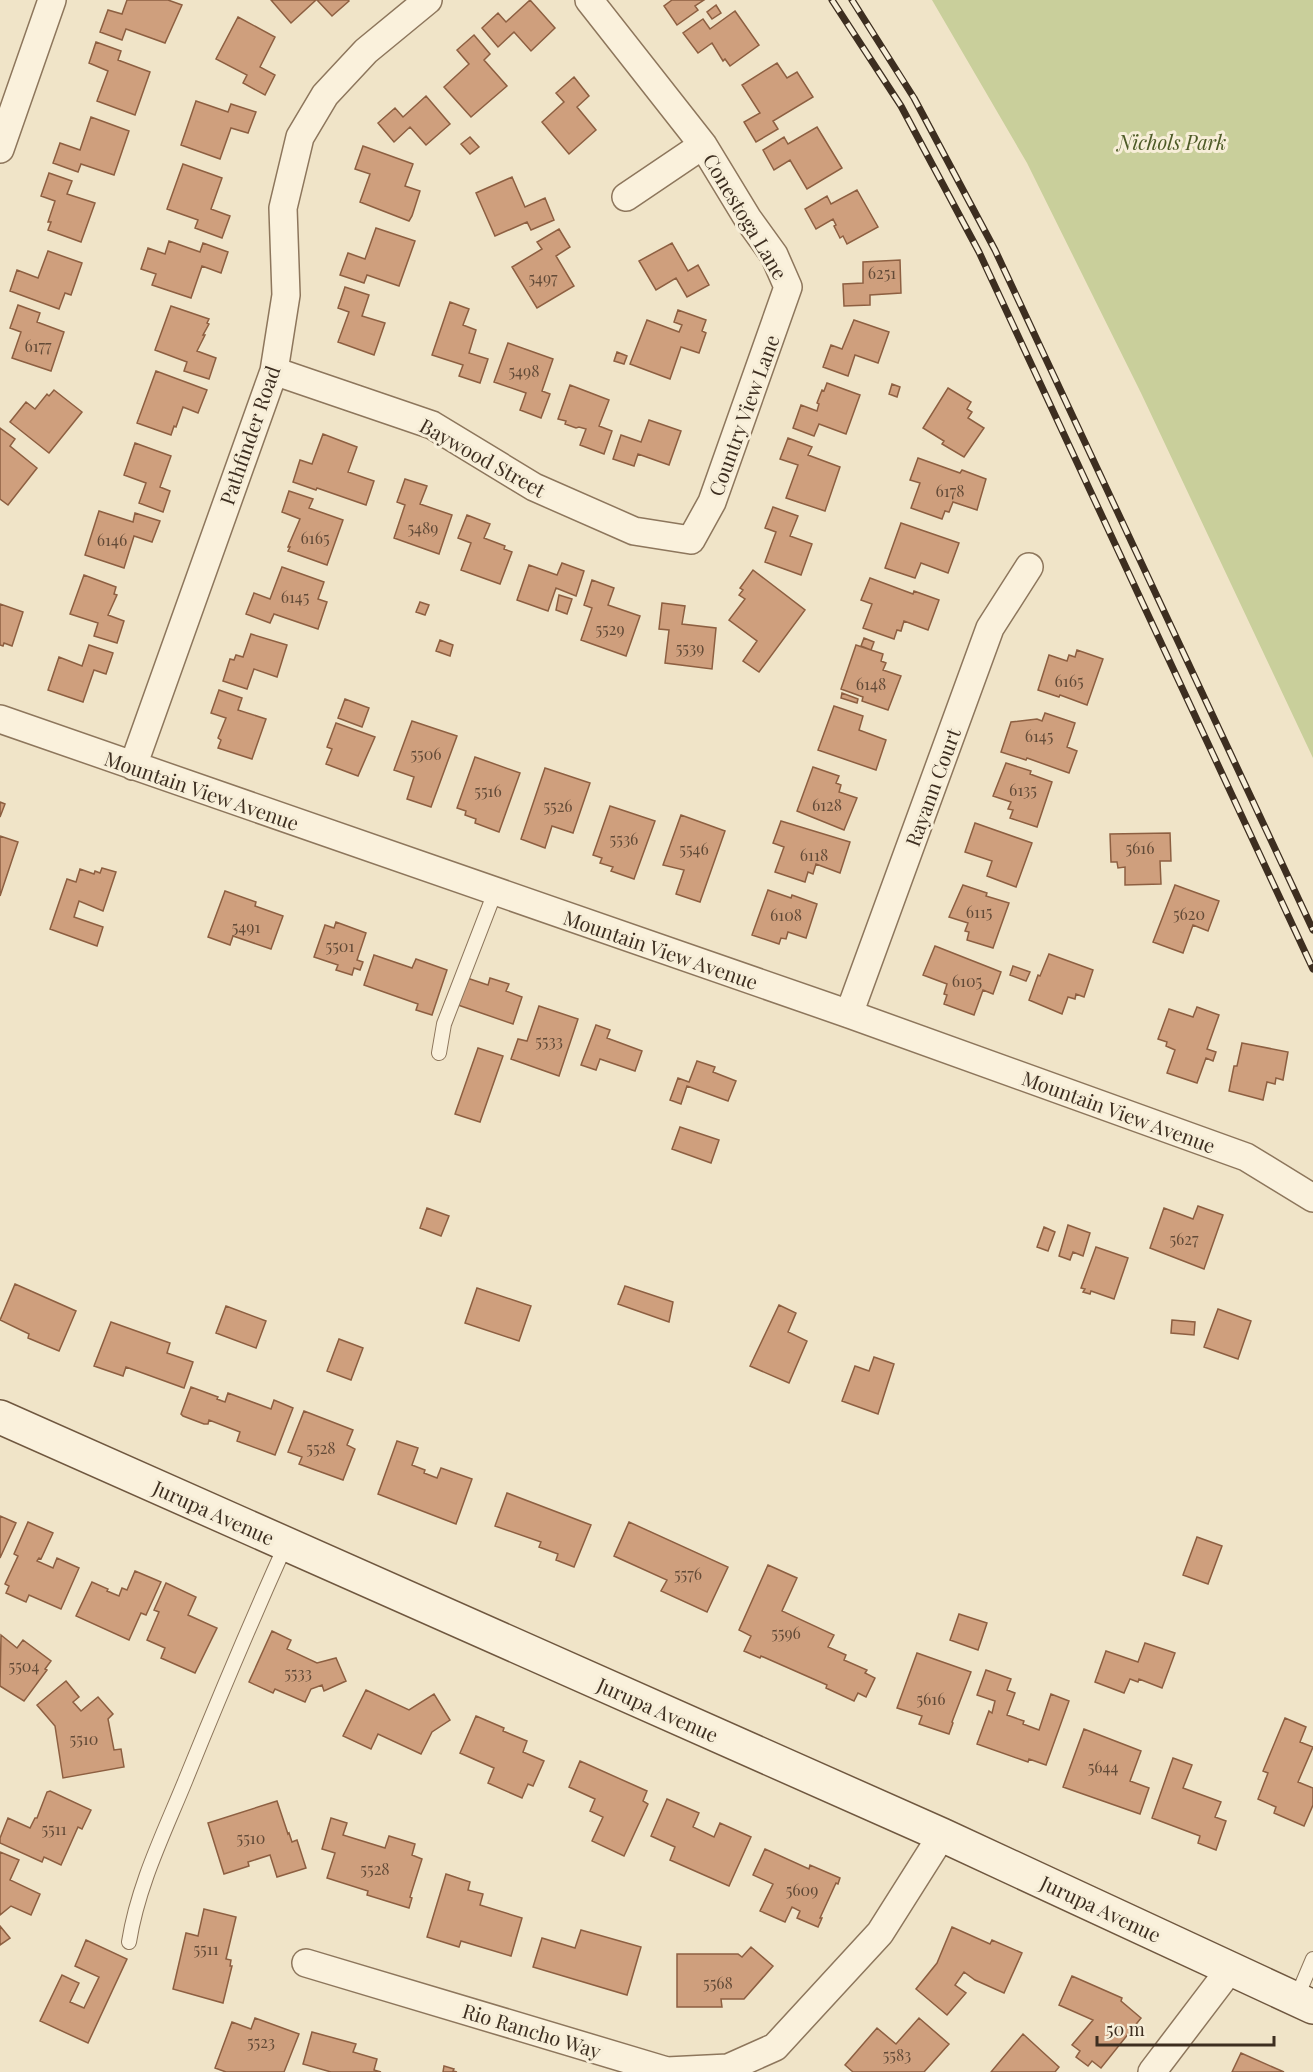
<svg xmlns="http://www.w3.org/2000/svg" width="1313" height="2072" viewBox="0 0 1313 2072" font-family="'Playfair Display',serif">
<style>
.green{fill:#c9cf9b}
.building{fill:#cf9f7d;stroke:#8d5f41;stroke-width:1.5}
.lines{fill:none;stroke-linecap:round;stroke-linejoin:round}
.lane-casing{stroke:#8d765c;stroke-width:16}
.street-casing{stroke:#8d765c;stroke-width:30}
.secondary-casing{stroke:#6f573f;stroke-width:36}
.lane{stroke:#faf1dc;stroke-width:14}
.street{stroke:#faf1dc;stroke-width:27}
.secondary{stroke:#faf1dc;stroke-width:33}
.rail-casing{stroke:#3d2e20;stroke-width:7}
.rail{stroke:#f7eed8;stroke-width:4.5;stroke-dasharray:14;stroke-linecap:butt}
.labels{text-anchor:middle;dominant-baseline:central;stroke-width:6;stroke-linejoin:round;paint-order:stroke}
.number-label{font-size:16px;fill:#624a37}
.park-label{font-size:20px;font-style:italic;fill:#4d5a26;stroke:#f7eed8}
.street-label{font-size:20px;fill:#3d2e20;stroke:#f7eed8}
</style>
<rect width="100%" height="100%" fill="#f0e4c8"/>
<!-- green -->
<path class="green" d="M932 0H1313V758L1141 393 1027 163Z"/>
<!-- building -->
<path class="building" d="M127 0H168L182 5 165 43 126 29 122 40 100 32 108 10 122 14Z
M271 0H316L291 23Z
M317 0H348L349 1 332 16Z
M530 0 555 28 531 51 514 32 498 47 482 28 498 13 506 22Z
M672 0H704L695 6 698 10 677 25 664 6Z
M716 5 721 13 712 19 707 12Z
M735 11 759 45 730 66 725 59 723 61 712 43 698 53 683 33 703 19 710 29Z
M238 17 275 37 260 67 275 75 265 95 243 83 247 75 216 59Z
M474 35 490 54 484 60 507 86 471 117 444 87 469 64 457 50Z
M96 42 121 51 118 60 150 72 135 115 97 101 108 71 89 63Z
M777 63 787 78 797 72 813 97 773 121 778 129 756 142 744 122 760 113 742 85Z
M574 77 589 96 577 107 596 130 569 154 542 122 564 102 556 93Z
M426 96 450 124 426 145 410 127 394 142 378 123 395 108 403 117Z
M196 101 228 112 231 104 256 112 248 133 231 128 220 159 181 145Z
M91 117 129 131 114 175 81 164 78 172 53 163 60 143 80 150Z
M817 127 842 168 807 189 790 160 774 170 763 150 784 137 788 144Z
M470 137 479 147 470 154 461 144Z
M363 146 413 164 405 186 420 191 412 216 409 221 360 202 370 174 355 169Z
M183 164 222 178 211 209 230 216 222 238 195 228 198 220 167 209Z
M49 173 72 181 67 194 95 203 81 242 48 230 51 222H48L55 201 41 196Z
M512 177 525 207 545 198 554 220 531 230 527 222 495 236 476 193Z
M857 190 878 227 847 244 843 236 840 238 834 226 836 225 833 219 816 229 805 209 827 196 831 204Z
M376 228 415 241 399 286 367 275 364 283 340 275 348 253 365 259Z
M559 229 570 247 556 256 574 286 537 308 512 267 542 249 537 242Z
M169 241 200 252 203 243 228 252 221 273 202 266 191 298 152 285 156 274 141 269 148 248 165 254Z
M672 243 688 271 698 265 709 285 687 297 676 278 656 290 639 261Z
M48 251 82 263 71 295 65 293 59 309 10 291 17 270 38 278Z
M900 260 901 293 870 295V305L844 306 843 284 863 283V262Z
M345 287 369 295 362 316 385 323 374 355 338 342 349 312 338 308Z
M450 302 469 309 463 325 476 330 469 353 488 359 480 383 459 376 463 365 432 355Z
M18 305 40 313 37 322 64 332 51 371 12 358 21 332 10 328Z
M171 306 209 319 207 323 209 324 203 335H205L197 351 216 358 209 379 184 371 187 362 155 350Z
M678 310 706 320 702 331 706 333 699 353 681 347 670 379 630 364 647 320 679 332 682 325 674 322Z
M854 320 889 332 878 363 855 355 848 376 823 367 831 345 842 349Z
M508 343 553 359 542 391 550 394 541 418 520 410 526 393 494 382Z
M617 352 627 356 624 364 614 361Z
M156 371 207 390 198 413 183 407 176 427 174 426 171 435 137 423Z
M827 383 860 395 846 434 819 424 814 436 793 428 801 405 817 411 819 404 817 403 822 390 824 391Z
M892 384 900 387 897 397 889 394Z
M570 385 609 400 599 426 612 431 604 454 580 445 586 429 579 427 576 428 565 424 566 421 558 419Z
M948 388 971 402 967 409 972 412 968 418 984 428 964 457 942 444 944 441 923 428Z
M54 390 82 412 49 453 10 422 26 402 35 409 47 394 49 396Z
M649 420 681 431 669 465 638 454 634 466 613 459 621 435 641 442Z
M0 428 15 439 10 446 37 468 8 505 0 499Z
M323 434 357 447 348 472 374 481 366 505 317 488 316 490 293 482 300 460 312 464Z
M788 438 812 447 808 455 840 467 825 511 786 498 798 465 780 459Z
M135 443 171 456 160 487 170 491 163 512 139 503 146 483 124 475Z
M918 458 960 473 962 470 986 479 977 510 953 502 949 512 945 511 942 519 911 508 920 483 910 480Z
M405 479 427 486 420 504 452 515 439 554 394 538 405 505 397 502Z
M289 491 313 499 309 508 343 520 327 565 288 551 290 547H288L300 519 282 512Z
M773 507 798 516 790 536 812 544 801 575 765 562 776 532 765 528Z
M99 511 133 522 135 513 160 521 152 542 134 536 124 568 85 555Z
M467 515 490 524 484 538 505 546 504 549 512 552 500 584 461 570 471 543 458 538Z
M901 523 959 543 948 573 921 563 915 578 885 568Z
M562 563 584 571 576 596 556 588 548 611 517 600 529 565 557 575Z
M282 567 324 582 318 599 327 602 318 629 274 614 270 623 246 614 254 593 270 599Z
M753 570 805 610 759 672 743 661 757 641 729 620 745 599 739 595 743 590 740 588Z
M84 575 116 587 114 594 117 595 108 615 124 621 117 643 94 636 98 623 70 614Z
M870 578 913 594 914 591 939 600 928 630 904 621 901 631 897 630 894 639 863 628 872 604 861 600Z
M592 580 614 588 608 605 640 616 626 656 581 640 592 608 584 605Z
M559 595 572 599 567 614 556 610Z
M420 602 429 605 425 615 416 612Z
M662 603 685 606 682 624 716 628 712 669 665 663 669 630 659 629Z
M0 604 23 612 12 646 4 643 3 646 0 645Z
M251 634 287 645 277 677 254 669 247 689 223 681 230 659 234 660 236 655 243 657Z
M864 638 874 642 871 650 861 646Z
M440 640 453 645 450 656 436 651Z
M89 645 113 653 106 674 94 670 83 702 48 690 59 657 82 666Z
M856 645 883 654 881 661 886 663 883 670 901 676 888 710 862 701 863 697 841 689Z
M1077 650 1103 659 1087 705 1060 695 1059 697 1038 690 1049 655 1067 661 1069 655 1075 657Z
M219 690 242 698 238 710 266 719 252 759 218 748 221 740 218 738 226 718 211 713Z
M842 693 858 699 857 703 841 698Z
M345 699 369 708 362 727 338 718Z
M834 706 863 716 859 730 886 740 876 770 818 750Z
M1045 713 1075 723 1067 747 1077 751 1069 773 1027 758 1026 760 1001 752 1011 722 1037 719 1042 721Z
M412 721 457 736 431 807 407 799 414 777 394 770Z
M336 723 375 737 358 776 326 764 332 749 327 747Z
M475 757 520 773 499 832 475 823 476 819 465 815 466 811 457 808Z
M1006 763 1031 771 1030 774 1052 782 1037 827 1010 818 1013 810 1008 809 1011 802 993 796Z
M813 767 839 776 836 783 841 785 839 792 857 798 844 830 797 811Z
M545 768 590 783 573 833 552 826 545 848 521 839Z
M0 802 5 804 0 817Z
M610 806 655 821 634 879 611 871 613 867 600 863 602 858 593 855Z
M681 815 725 831 700 902 676 894 684 870 663 865Z
M781 821 850 842 840 873 816 864 813 874 808 872 805 882 775 872 784 847 773 843Z
M975 823 1032 843 1016 887 987 876 992 861 965 852Z
M1170 833 1171 861H1160L1161 884 1125 885V867L1118 868 1117 862H1111L1110 834Z
M0 836 18 842 0 896Z
M102 868 116 872 103 911 79 901 74 917 103 927 97 946 50 929 67 879 76 882 80 869 94 874 95 871 100 873Z
M963 885 987 893 986 896 1009 903 993 948 967 940 969 932 965 931 968 923 949 917Z
M1175 885 1219 901 1208 931 1193 925 1183 953 1153 942Z
M768 890 791 898 792 895 817 904 806 938 788 932 786 939 781 938 779 944 752 935Z
M225 891 256 902 255 906 283 916 271 949 233 936 230 945 208 937Z
M336 922 366 933 357 960 363 962 360 970 354 968 352 975 336 970 338 965 314 957 325 925 334 928Z
M935 946 1001 972 993 994 983 990 974 1015 944 1004 947 995 944 994 947 984 923 975Z
M1049 954 1093 970 1084 997 1076 994 1075 999 1068 997 1062 1014 1029 1000 1038 975 1040 976Z
M374 955 412 968 416 959 447 970 432 1015 416 1010 418 1004 364 985Z
M1013 966 1030 972 1026 981 1010 975Z
M467 978 488 985 490 978 509 984 506 991 522 997 513 1024 458 1005Z
M539 1006 578 1019 559 1076 511 1059 518 1039 527 1041Z
M1197 1007 1219 1015 1207 1049 1216 1052 1213 1061 1206 1058 1197 1083 1167 1073 1175 1050 1166 1046 1167 1042 1158 1039 1169 1009 1193 1017Z
M596 1025 610 1030 607 1038 642 1051 635 1071 600 1059 596 1070 581 1065Z
M1242 1043 1288 1052 1283 1080 1276 1078 1275 1084 1267 1082 1263 1100 1229 1091 1234 1066H1237Z
M478 1048 503 1056 480 1122 455 1114Z
M697 1061 715 1067 713 1072 736 1081 728 1101 687 1086 681 1104 670 1100 678 1078 689 1082Z
M680 1127 719 1140 711 1163 672 1149Z
M1198 1206 1223 1215 1204 1269 1150 1248 1164 1208 1193 1219Z
M427 1208 449 1216 441 1236 420 1228Z
M1068 1225 1090 1233 1083 1256 1073 1252 1070 1260 1059 1256Z
M1044 1227 1055 1232 1048 1251 1037 1247Z
M1096 1247 1128 1258 1114 1299 1091 1291 1090 1294 1083 1292 1085 1289 1081 1288Z
M15 1284 76 1311 59 1351 28 1338 29 1334 0 1320Z
M625 1286 673 1302 669 1322 618 1304Z
M477 1288 531 1306 519 1341 465 1323Z
M779 1305 796 1313 788 1332 807 1341 789 1383 750 1366Z
M226 1306 266 1321 256 1348 216 1333Z
M1218 1309 1251 1321 1238 1359 1204 1347Z
M1172 1320 1195 1322 1194 1335 1171 1333Z
M111 1322 170 1343 167 1353 193 1362 184 1388 126 1367 123 1376 94 1366Z
M339 1339 363 1348 351 1380 327 1371Z
M874 1357 894 1364 878 1414 842 1401 855 1366 869 1371Z
M191 1387 218 1397 217 1399 225 1402 228 1393 271 1409 274 1400 293 1408 275 1455 237 1441 240 1432 209 1420 208 1424H204L183 1416 181 1414Z
M304 1411 353 1430 347 1445 355 1449 343 1480 299 1464 302 1457 288 1452Z
M397 1441 418 1448 412 1465 425 1470 424 1473 437 1478 441 1468 472 1479 456 1524 378 1494Z
M507 1493 591 1525 574 1567 556 1560 558 1554 539 1547 541 1542 495 1526Z
M0 1516 16 1523 0 1558Z
M28 1522 53 1533 41 1559 39 1558 37 1561 53 1568 57 1558 79 1568 61 1609 29 1595 26 1602 6 1593 9 1586 5 1584 18 1556 14 1554Z
M629 1522 728 1567 707 1612 661 1591 667 1580 614 1556Z
M1197 1537 1222 1546 1208 1584 1183 1575Z
M768 1565 797 1578 782 1611 834 1635 828 1647 846 1655 844 1660 867 1670 865 1673 875 1678 866 1697 858 1693 854 1701 826 1688 827 1685 761 1656 760 1658 744 1651 751 1636 739 1630Z
M135 1571 161 1582 146 1615 141 1613 129 1640 76 1616 92 1582 108 1589 107 1591 119 1596 122 1588 127 1590Z
M166 1583 196 1597 188 1615 217 1628 195 1673 161 1658 165 1648 147 1640 159 1612 154 1610Z
M959 1614 987 1623 978 1650 950 1640Z
M272 1631 291 1640 287 1649 317 1663 336 1658 346 1681 324 1691 322 1685 311 1689 305 1702 275 1689 273 1693 249 1682Z
M1 1635 17 1648 23 1640 51 1661 45 1669 47 1670 24 1701 0 1686Z
M1145 1643 1175 1653 1162 1688 1139 1679 1138 1682 1130 1679 1124 1693 1095 1682 1106 1651 1138 1662Z
M917 1653 971 1672 952 1722 953 1723 949 1734 919 1724 922 1716 897 1708Z
M986 1670 1011 1679 1007 1690 1015 1693 1007 1715 1024 1721 1023 1724 1039 1730 1051 1694 1069 1701 1046 1765 1029 1759 1028 1762 977 1744 989 1711 992 1713 995 1701 977 1695Z
M66 1681 79 1697 73 1702 81 1711 98 1697 113 1714 108 1719 114 1750 121 1749 124 1767 63 1778 55 1726 37 1705Z
M366 1690 409 1710 434 1694 450 1720 432 1732 421 1754 378 1734 371 1749 343 1736Z
M476 1716 504 1728 503 1731 527 1741 523 1752 544 1761 533 1786 528 1784 522 1798 488 1783 494 1768 460 1753Z
M1285 1718 1306 1727 1300 1742 1313 1747 1298 1782 1313 1788V1805L1304 1826 1274 1813 1276 1807 1258 1799 1268 1773 1263 1771Z
M1084 1729 1141 1751 1130 1781 1149 1788 1140 1814 1063 1787Z
M1173 1758 1192 1765 1183 1788 1221 1802 1215 1817 1226 1821 1216 1850 1198 1843 1200 1836 1152 1818Z
M580 1761 647 1791 643 1801 648 1804 624 1856 592 1841 603 1817 590 1811 595 1799 569 1787Z
M50 1791 91 1810 82 1829 78 1827 61 1865 44 1857 42 1862 0 1843V1838L8 1818 30 1828 35 1818H37L47 1792Z
M667 1799 699 1813 693 1827 714 1837 720 1823 751 1837 729 1886 670 1860 675 1847 651 1836Z
M277 1801 288 1834 289 1833 292 1842 297 1840 306 1868 277 1877 270 1855 248 1862 249 1866 224 1874 208 1823Z
M331 1818 347 1823 343 1835 385 1848 389 1836 415 1844 412 1855 422 1859 410 1897 412 1898 409 1908 367 1895 368 1891 327 1878 335 1853 322 1849Z
M765 1849 809 1869 810 1865 840 1878 838 1884 836 1883 820 1918H822L818 1927 797 1918 800 1911 792 1907 785 1922 760 1911 773 1884 753 1875Z
M0 1852 19 1860 10 1880 40 1894 31 1915 11 1906 0 1915Z
M446 1874 470 1882 468 1890 483 1894 480 1905 522 1918 511 1956 461 1941 459 1947 427 1937Z
M204 1909 236 1917 226 1959 231 1960 230 1966H232L223 2003 173 1989 186 1933 198 1936Z
M0 1926 10 1938 0 1945Z
M952 1927 990 1944 992 1940 1022 1953 1004 1993 975 1980 964 1972 955 1985 966 1993 947 2015 916 1989 937 1963Z
M581 1930 641 1947 627 1995 533 1967 542 1938 575 1948Z
M86 1940 127 1959 88 2043 40 2021 62 1975 79 1983 70 2002 84 2008 99 1977 75 1966Z
M751 1947 773 1966 744 1999H721L722 2007H677V1954H738L742 1957Z
M1072 1976 1122 1998 1121 2001 1141 2018 1101 2068 1092 2061 1088 2066 1076 2057 1080 2051 1072 2045 1093 2020 1059 2005Z
M255 2018 299 2034 284 2072H226L215 2068 232 2022 251 2029Z
M919 2018 949 2044 924 2072H853L845 2065 877 2028 896 2044Z
M312 2032 356 2044 353 2052 377 2059 374 2070 381 2072H331L303 2064Z
M1023 2034 1059 2067 1055 2072H991Z
M1241 2053 1284 2072H1232Z
M444 2066 454 2069 453 2071 457 2072H443Z"/>
<g class="lines">
<defs>
<path id="lane" d="M439 1053 444 1024 495 892
M129 1942C138 1885 164 1833 186 1779 218 1700 251 1622 286 1544
M1296 1999 1313 1959"/>
<path id="street" d="M0 149 52 0
M626 197 703 145
M274 371 432 425 534 487 634 531 691 540 712 502 788 287 774 255 748 219 703 145 589 0
M0 719 849 1014 1246 1157 1313 1198
M133 766 274 371 286 295 283 208 300 137 325 95 366 51 428 0
M849 1014 990 628 1029 567
M306 1963 667 2071 728 2068 775 2047 880 1933 942 1835
M1152 2072 1231 1968"/>
<path id="secondary" d="M0 1417 942 1835 1313 2007"/>
</defs>
<!-- lane casing -->
<use href="#lane" class="lane-casing"/>
<!-- street casing -->
<use href="#street" class="street-casing"/>
<!-- secondary casing -->
<use href="#secondary" class="secondary-casing"/>
<!-- lane -->
<use href="#lane" class="lane"/>
<!-- street -->
<use href="#street" class="street"/>
<!-- secondary -->
<use href="#secondary" class="secondary"/>
<defs>
<path id="rail" d="M832 0 901 106 979 252 1313 969
M852 0 914 98 995 250 1313 930"/>
</defs>
<!-- rail casing -->
<use href="#rail" class="rail-casing"/>
<!-- rail -->
<use href="#rail" class="rail"/>
</g>
<g class="labels">
<!-- number labels -->
<g class="number-label">
<text x="882" y="272">6251</text>
<text x="543" y="277">5497</text>
<text x="38" y="345">6177</text>
<text x="524" y="370">5498</text>
<text x="950" y="490">6178</text>
<text x="423" y="527">5489</text>
<text x="315" y="537">6165</text>
<text x="112" y="539">6146</text>
<text x="295" y="596">6145</text>
<text x="610" y="628">5529</text>
<text x="690" y="647">5539</text>
<text x="1069" y="680">6165</text>
<text x="871" y="683">6148</text>
<text x="1039" y="735">6145</text>
<text x="426" y="753">5506</text>
<text x="1023" y="789">6135</text>
<text x="488" y="790">5516</text>
<text x="827" y="804">6128</text>
<text x="558" y="805">5526</text>
<text x="624" y="838">5536</text>
<text x="1140" y="847">5616</text>
<text x="694" y="848">5546</text>
<text x="814" y="854">6118</text>
<text x="979" y="911">6115</text>
<text x="1189" y="913">5620</text>
<text x="786" y="914">6108</text>
<text x="246" y="926">5491</text>
<text x="340" y="945">5501</text>
<text x="967" y="980">6105</text>
<text x="549" y="1040">5533</text>
<text x="1184" y="1238">5627</text>
<text x="321" y="1447">5528</text>
<text x="688" y="1573">5576</text>
<text x="786" y="1632">5596</text>
<text x="24" y="1665">5504</text>
<text x="298" y="1672">5533</text>
<text x="931" y="1698">5616</text>
<text x="84" y="1738">5510</text>
<text x="1103" y="1766">5644</text>
<text x="54" y="1828">5511</text>
<text x="251" y="1837">5510</text>
<text x="375" y="1868">5528</text>
<text x="802" y="1889">5609</text>
<text x="206" y="1948">5511</text>
<text x="718" y="1982">5568</text>
<text x="261" y="2041">5523</text>
<text x="897" y="2054">5583</text>
</g>
<!-- park labels -->
<g class="park-label">
<text x="1172" y="141">Nichols Park</text>
</g>
<!-- street labels -->
<g class="street-label">
<text transform="translate(746 216) rotate(59)">Conestoga Lane</text>
<text transform="translate(743 415) rotate(-70)">Country View Lane</text>
<text transform="translate(249 435) rotate(-71)">Pathfinder Road</text>
<text transform="translate(483 457) rotate(29)">Baywood Street</text>
<text transform="translate(932 787) rotate(-70)">Rayann Court</text>
<text transform="translate(202 790) rotate(19)">Mountain View Avenue</text>
<text transform="translate(661 949) rotate(19)">Mountain View Avenue</text>
<text transform="translate(1119 1111) rotate(20)">Mountain View Avenue</text>
<text transform="translate(214 1512) rotate(24)">Jurupa Avenue</text>
<text transform="translate(658 1709) rotate(24)">Jurupa Avenue</text>
<text transform="translate(1101 1908) rotate(25)">Jurupa Avenue</text>
<text transform="translate(532 2030) rotate(17)">Rio Rancho Way</text>
</g>
</g>
<!-- scale -->
<path d="M1097 2036v9h177v-9" fill="none" stroke="#3d2e20" stroke-width="3"/>
<text x="1106" y="2036" font-size="18" fill="#3d2e20" stroke="#f7eed8" stroke-width="4.5" paint-order="stroke">50 m</text>
</svg>
